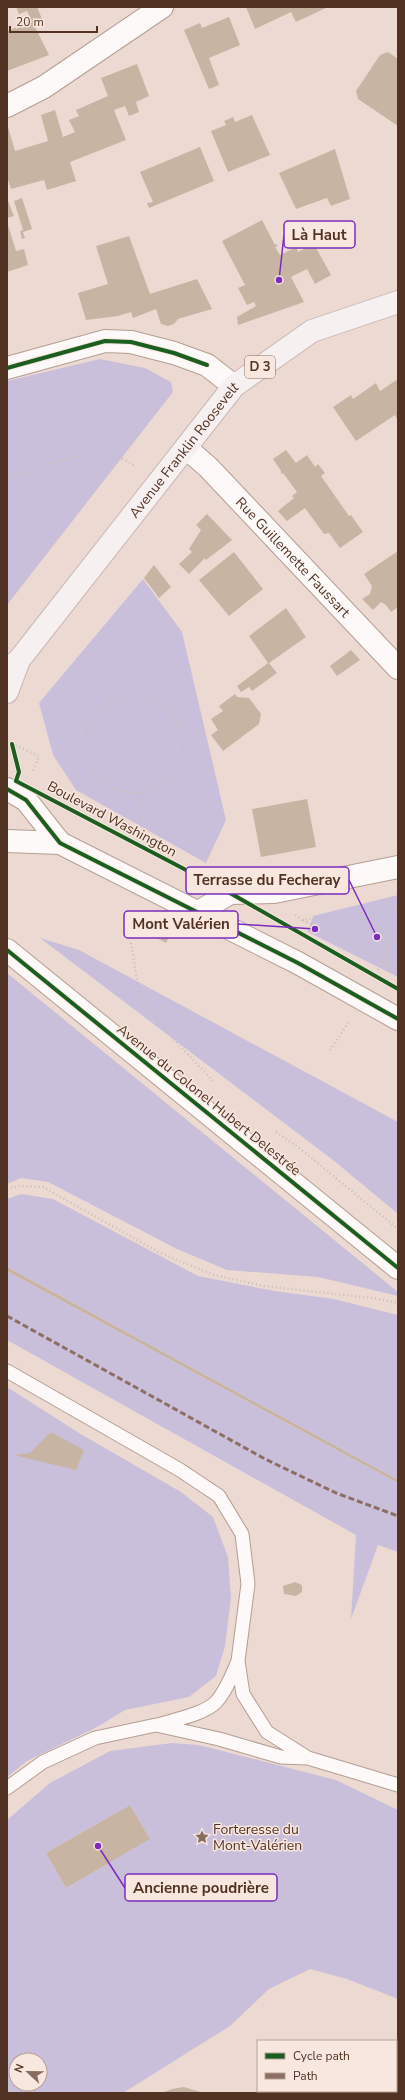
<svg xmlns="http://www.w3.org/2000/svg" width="405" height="2100" viewBox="0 0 405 2100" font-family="'Nunito Sans',sans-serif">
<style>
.green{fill:#cabfdb;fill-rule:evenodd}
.building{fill:#c8b4a3}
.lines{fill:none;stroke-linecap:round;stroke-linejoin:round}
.service-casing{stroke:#b39e93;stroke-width:15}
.minor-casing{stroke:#b39e93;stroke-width:24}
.tertiary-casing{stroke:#b39e93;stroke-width:24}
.primary-casing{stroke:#c8b7b5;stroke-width:24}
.path{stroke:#c8bdb7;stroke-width:2.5;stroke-dasharray:1 3;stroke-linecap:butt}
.service{stroke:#fcf9f8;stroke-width:13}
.minor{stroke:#fcf9f8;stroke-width:22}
.tertiary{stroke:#fcf9f8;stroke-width:22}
.primary{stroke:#f7f0f1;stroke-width:22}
.quiet{stroke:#8d6e63;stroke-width:3;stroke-dasharray:6 3;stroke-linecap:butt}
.cycleway-casing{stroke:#f8e7df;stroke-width:6}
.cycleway{stroke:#1b5e20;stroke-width:4}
.labels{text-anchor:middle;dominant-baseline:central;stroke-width:3;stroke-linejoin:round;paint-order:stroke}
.shield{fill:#f8e7df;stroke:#84695b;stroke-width:1}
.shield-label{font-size:13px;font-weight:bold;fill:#523323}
.street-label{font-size:14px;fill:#523323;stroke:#f8e7df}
.poi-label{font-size:14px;fill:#523323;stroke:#f8e7df;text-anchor:start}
.leader{fill:none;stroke:#7b2cbf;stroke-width:1.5}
.callout-dot{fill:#7b2cbf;stroke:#f8e7df;stroke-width:1.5}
.callout{fill:#f8e7df;stroke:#7b2cbf;stroke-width:1.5}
.callout-label{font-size:15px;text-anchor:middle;font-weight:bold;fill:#523323}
</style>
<rect width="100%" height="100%" fill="#ecdad2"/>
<!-- green -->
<path class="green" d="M100 359 145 368 171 382 173 392 7 605V381Z
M143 579 182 632 226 820 206 863 76 790 53 755 39 703Z
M398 895V977L308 932 313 916Z
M40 938 79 950 398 1122V1214L333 1160Z
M7 973 398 1292V1296L318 1277 227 1270 177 1249 48 1182 21 1178 7 1184Z
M21 1194 53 1199 198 1276 275 1291 334 1299 398 1315V1480L7 1267V1199Z
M7 1271 398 1483V1552L378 1545 351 1619 356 1535 7 1340Z
M7 1387 79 1433 181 1492 213 1517 228 1557 231 1598 225 1646 216 1676 189 1697 125 1710 99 1726 27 1761 7 1777Z
M172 1743 199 1745 336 1780 398 1810V1999L347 1979 310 1969 269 1989 230 2026 123 2093H7V1820L50 1783 110 1751ZM130 1805 150 1839 66 1888 46 1853ZM16 2060H40V2084H16Z"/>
<!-- building -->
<path class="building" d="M16 7H37L42 19 33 23 27 11 19 14Z
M246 7H328L296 22 291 12 255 29Z
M229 17 240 45 209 58 219 85 209 89 184 30 200 23 202 28Z
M32 21 49 55 7 71V31Z
M388 52 398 59V126L358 99 356 91 380 55Z
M137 64 149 96 136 102 139 112 129 116 125 106 114 110 126 140 70 162 76 181 47 190 44 180 11 189 7 177V128L8 127 15 151 48 141 41 115 55 110 63 137 75 132 69 120 79 116 76 110 108 96 101 78Z
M252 115 270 155 228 172 211 131 226 125 224 121 233 117 235 122Z
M200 147 214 181 149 208 147 203 153 202 140 172Z
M335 149 350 199 331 206 327 198 296 209 279 173Z
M7 198 14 216 7 218Z
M22 198 32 229 23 232 25 238 22 239 20 231 23 230 14 201Z
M262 220 275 245 276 244 278 246 275 247 280 255 296 247 298 252 314 244 331 275 315 284 307 269 291 277 304 302 238 325 237 317 256 306 254 302 247 305 238 288 245 285 222 241Z
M7 222 16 251 24 249 28 265 7 272Z
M129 236 150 294 197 279 212 309 178 319 174 324 168 326 161 324 156 309 133 318 131 312 118 316 86 320 78 293 108 284 96 246Z
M398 379V421L395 415 356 441 333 407 351 395 353 399 376 383 380 391Z
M286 450 296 463 307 455 315 467 318 464 325 473 321 476 349 516 351 515 363 532 340 548 329 533 324 534 305 508 287 521 278 511 294 498 292 496 297 492 283 473 281 474V471L273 459Z
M207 514 232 540 206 560 205 558 189 574 179 564 192 552 189 549 201 530 196 525Z
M398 551V607L391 612 386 605 381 602 373 610 362 599 370 594 372 586 364 574Z
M234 552 263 589 229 616 199 580Z
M154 565 171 587 159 598 144 578Z
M286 608 306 637 269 663 277 673 252 691 249 687 241 692 237 686 268 663 249 636Z
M351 650 360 660 337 676 330 666Z
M235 694 237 697 249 698 261 714 259 724 223 751 211 735 218 730 211 719 223 711 219 706Z
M307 799 316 847 261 857 252 809Z
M155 930 169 937 166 943 153 936Z
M7 1267 398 1480V1483L7 1271Z
M51 1432 84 1450 76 1470 14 1455 30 1453Z
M295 1582 302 1585V1592L296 1596 284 1594 283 1586Z
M130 1805 150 1839 66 1888 46 1853Z
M184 2087 204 2093H161L172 2089Z"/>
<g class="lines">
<defs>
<path id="service" d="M7 1371 180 1470 219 1496 242 1534 248 1584 238 1661 243 1694 267 1732 308 1758
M158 1725C173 1720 205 1714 216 1702 226 1691 232 1675 238 1661
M7 1788 43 1762 95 1738 156 1725 219 1739 281 1757 308 1758 398 1785"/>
<g id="minor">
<path d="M7 106 44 87 162 7"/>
<path d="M7 368 105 341 131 342 174 353 207 365 234 386"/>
<path id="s1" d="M186 448 208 467 398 668"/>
<path d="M197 913 230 893 274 892 398 867"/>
<path d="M7 950 398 1268"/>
</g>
<path id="tertiary" d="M7 789 26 800 60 843 298 963 398 1019
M7 841 60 843"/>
<g id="primary">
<path id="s2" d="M7 669 19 660 234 386 312 331 398 302"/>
<path d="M7 692 19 660"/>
</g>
</defs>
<!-- service casing -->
<use href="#service" class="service-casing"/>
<!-- minor casing -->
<use href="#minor" class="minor-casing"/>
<!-- tertiary casing -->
<use href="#tertiary" class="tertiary-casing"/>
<!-- primary casing -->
<use href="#primary" class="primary-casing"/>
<!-- path -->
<path class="path" d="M7 479C30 471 84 450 105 453 116 454 127 461 136 467
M85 744a49 49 0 1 1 98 0a49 49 0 1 1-98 0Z
M12 744 39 756 32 773
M140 823 142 793
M295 915 302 920 398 908
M303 920 398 970
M131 943C134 957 135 973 139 988 147 1015 193 1059 213 1081
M378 970 398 931
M330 1050 349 1022
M276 1132 298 1147 398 1229
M7 1189 19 1186 43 1187 160 1253 214 1275 264 1286 372 1298 398 1303"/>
<!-- service -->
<use href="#service" class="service"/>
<!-- minor -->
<use href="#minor" class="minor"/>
<!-- tertiary -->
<use href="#tertiary" class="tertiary"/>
<!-- primary -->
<use href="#primary" class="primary"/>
<!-- quiet -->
<path class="quiet" d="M7 1316 265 1459 336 1493 398 1516"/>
<defs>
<path id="cycleway" d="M7 368 105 341 131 342 174 353 207 365
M12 744 19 772 16 781 230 893 398 989
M7 789 26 800 60 843 298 963 398 1019
M7 950 398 1268"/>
</defs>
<!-- cycleway casing -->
<use href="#cycleway" class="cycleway-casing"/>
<!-- cycleway -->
<use href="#cycleway" class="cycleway"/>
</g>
<!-- icons -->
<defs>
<symbol id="sight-bare" viewBox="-9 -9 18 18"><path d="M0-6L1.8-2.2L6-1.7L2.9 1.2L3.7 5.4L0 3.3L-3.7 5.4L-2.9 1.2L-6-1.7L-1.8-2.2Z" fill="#886d60" stroke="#f8e7df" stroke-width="2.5" paint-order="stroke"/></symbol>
</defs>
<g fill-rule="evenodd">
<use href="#sight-bare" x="192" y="1827" width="20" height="20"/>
</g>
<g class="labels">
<!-- shield labels -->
<rect class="shield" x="245" y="356" width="30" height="22" rx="3"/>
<g class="shield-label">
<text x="260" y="367">D 3</text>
</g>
<!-- street labels -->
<g class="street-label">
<text stroke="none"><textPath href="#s2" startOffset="282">Avenue Franklin Roosevelt</textPath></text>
<text stroke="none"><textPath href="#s1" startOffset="153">Rue Guillemette Faussart</textPath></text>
<text transform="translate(112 819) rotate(28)">Boulevard Washington</text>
<text transform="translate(209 1100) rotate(39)">Avenue du Colonel Hubert Delestrée</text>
</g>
<!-- poi labels -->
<g class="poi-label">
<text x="213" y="1829">Forteresse du<tspan x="213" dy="16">Mont-Valérien</tspan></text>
</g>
</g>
<!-- callouts -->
<path class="leader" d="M279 280L284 235M377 937L349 880M315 929L238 924M98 1846L125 1888"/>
<g class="callout-dot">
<circle cx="279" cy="280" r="4"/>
<circle cx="377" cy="937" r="4"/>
<circle cx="315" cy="929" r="4"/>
<circle cx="98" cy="1846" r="4"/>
</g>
<g class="callout">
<rect x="284" y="221" width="71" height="27" rx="4"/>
<rect x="186" y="867" width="163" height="27" rx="4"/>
<rect x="124" y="911" width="114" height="27" rx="4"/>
<rect x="125" y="1874" width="152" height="27" rx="4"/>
</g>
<g class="callout-label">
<text x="319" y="240">Là Haut</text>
<text x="267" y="885">Terrasse du Fecheray</text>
<text x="181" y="929">Mont Valérien</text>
<text x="201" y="1893">Ancienne poudrière</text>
</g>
<!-- border -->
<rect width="405" height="2100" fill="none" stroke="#523323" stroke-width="16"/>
<!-- legend -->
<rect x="257" y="2040" width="140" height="52" fill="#f8e7df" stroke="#b69f94"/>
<rect x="265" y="2053" width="20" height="6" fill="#1b5e20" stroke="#b69f94"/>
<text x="293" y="2060" font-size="12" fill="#523323">Cycle path</text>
<rect x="265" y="2073" width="20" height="6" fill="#8d6e63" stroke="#b69f94"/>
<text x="293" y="2080" font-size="12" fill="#523323">Path</text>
<!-- north arrow -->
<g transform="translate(28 2072) rotate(292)"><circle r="19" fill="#f8e7df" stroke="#b69f94"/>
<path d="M0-3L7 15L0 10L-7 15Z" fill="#886d60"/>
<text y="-6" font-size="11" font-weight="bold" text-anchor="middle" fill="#523323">N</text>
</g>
<!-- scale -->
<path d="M10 26v6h87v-6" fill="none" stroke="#523323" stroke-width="2"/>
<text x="16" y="26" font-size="12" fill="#523323" stroke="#f8e7df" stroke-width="3" paint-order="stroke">20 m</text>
</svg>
